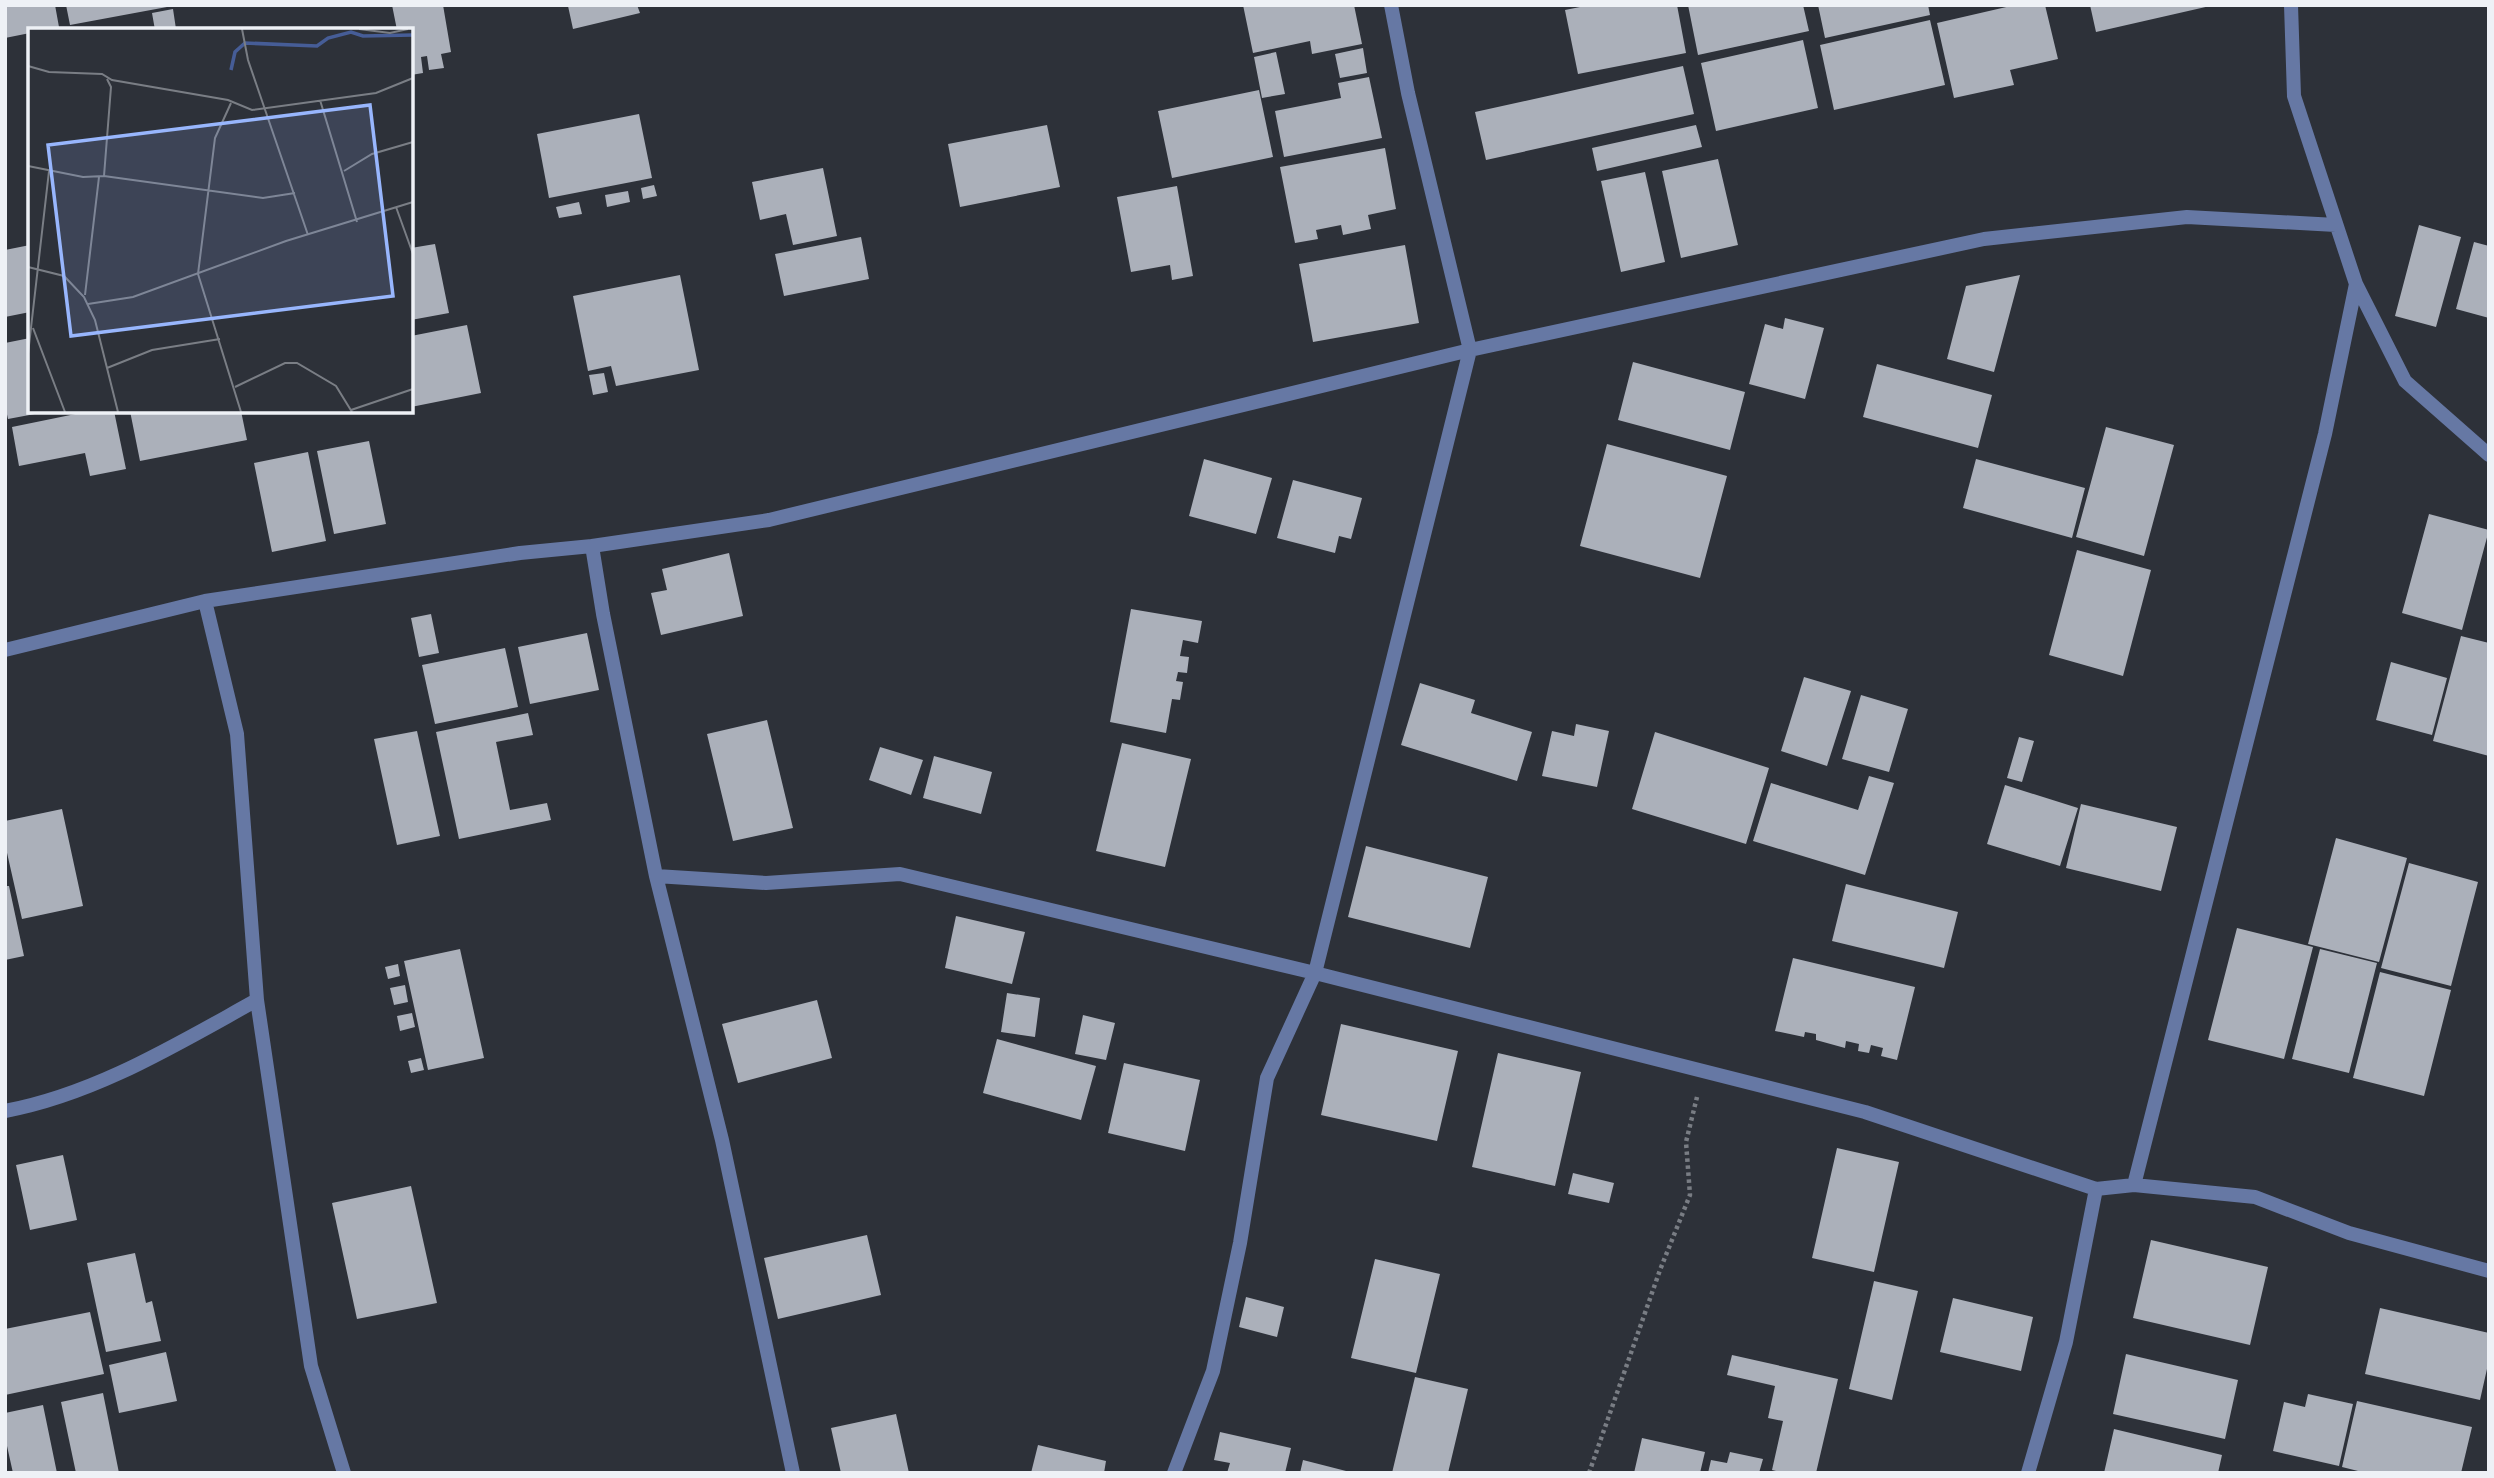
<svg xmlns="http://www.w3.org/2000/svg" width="2494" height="1478" viewBox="0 0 2494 1478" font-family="Lato,sans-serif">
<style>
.building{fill:#abb0ba}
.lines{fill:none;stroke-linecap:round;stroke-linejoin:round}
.path{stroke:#797d84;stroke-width:4.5;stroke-dasharray:3.5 3.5;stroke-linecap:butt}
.minor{stroke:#6678a4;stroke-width:14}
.inset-river{fill:none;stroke:#465d97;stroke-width:3.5}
.inset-road{fill:none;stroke:#7a7e85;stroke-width:2}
.view{fill:#98b6fd;fill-opacity:0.15;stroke:#98b6fd;stroke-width:3.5}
.inset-edge{fill:none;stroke:#eef1f6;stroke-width:3.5}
</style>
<rect width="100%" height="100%" fill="#2d3139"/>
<!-- building -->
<path class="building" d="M5 5H55L59 27 30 30V33L5 38Z
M66 5H166L167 7 70 25Z
M392 5H443L451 52 441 54 444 68 429 70 427 56 421 57 423 73 411 75V30H397Z
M637 5 640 13 573 29 568 6Z
M1243 5H1354L1362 44 1312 54 1310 41 1253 53Z
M1590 5H1677L1686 53 1578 74 1565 10Z
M1688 5H1803L1809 31 1698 55Z
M1818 5H1928L1930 15 1825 38Z
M2015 5H2045L2058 59 2010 70 2014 85 1954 98 1937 23Z
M2090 5H2210V6L2096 32Z
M173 9 176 29 155 30 152 13Z
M1930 20 1945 85 1834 110 1820 45Z
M1803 40 1818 108 1716 131 1701 63Z
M1363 48 1367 73 1340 78 1335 54Z
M1276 52 1285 94 1262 98 1254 57Z
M1683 66 1694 114 1486 160 1475 112Z
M1369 77 1382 138 1284 157 1275 111 1341 98 1338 83Z
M1259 90 1273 157 1172 178 1158 111Z
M639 114 652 178 549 198 537 134Z
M1047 125 1060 187 960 207 948 144Z
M1696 125 1702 147 1597 171 1592 148Z
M1385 148 1396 209 1368 215 1371 229 1343 235 1341 225 1316 230 1318 239 1295 243 1280 167Z
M1718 159 1738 245 1681 258 1662 171Z
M823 168 837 236 793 245 786 214 760 220 752 182Z
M1645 172 1665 262 1621 272 1601 181Z
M654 185 657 196 643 199 641 188Z
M1177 186 1193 276 1172 280 1170 265 1131 272 1117 197Z
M628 191 630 202 607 207 605 195Z
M579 202 582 214 559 218 556 207Z
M2419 225 2461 237 2436 327 2395 316Z
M861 237 869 279 784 296 775 254Z
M2474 242 2489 246V318L2456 309Z
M435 244 449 313 411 320V248Z
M30 245V312L5 317V250Z
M1405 245 1419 323 1313 342 1299 264Z
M680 275 699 370 616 386 611 366 588 371 573 296Z
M2020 275 1994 372 1947 359 1966 286Z
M1785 318 1824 328 1805 399 1749 384 1765 324 1783 329Z
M467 325 481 393 411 407V336Z
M30 338V411L40 413 8 419 5 405V343Z
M1633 362 1745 392 1730 450 1618 420Z
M1877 364 1992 395 1978 448 1863 417Z
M604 373 608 392 593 395 589 375Z
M90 411H114L126 469 90 476 85 453 19 466 12 427Z
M130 411H241L247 440 140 461Z
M2106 427 2174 445 2144 556 2076 537Z
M369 441 386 524 334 534 317 451Z
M1607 444 1727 476 1700 578 1580 546Z
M308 452 326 541 272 552 254 463Z
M1204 459 1272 478 1256 534 1189 516Z
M1976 459 2085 488 2072 538 1963 508Z
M1293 480 1362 498 1351 539 1339 536 1335 553 1277 538Z
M2429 514 2489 530 2462 630 2402 613Z
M2077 550 2151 570 2123 676 2049 655Z
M729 553 743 616 661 635 651 593 667 590 662 569Z
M1131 609 1202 621 1198 643 1183 640 1180 656 1189 657 1187 673 1178 672 1176 681 1183 682 1180 700 1172 699 1166 733 1110 722Z
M431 614 439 653 419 657 411 618Z
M587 633 599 690 530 704 518 647Z
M2461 636 2489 643V756L2433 741Z
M505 648 518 707 435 724 422 665Z
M2391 662 2447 678 2432 735 2376 720Z
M1804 677 1851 691 1827 766 1781 751Z
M1420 683 1475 700 1471 713 1532 732 1517 781 1401 745Z
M1861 695 1908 709 1889 772 1842 759Z
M528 713 533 735 496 742 510 810 547 803 551 820 459 839 436 732Z
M767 720 793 828 733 841 707 734Z
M1576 724 1609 731 1597 787 1542 776 1552 731 1574 736Z
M417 731 440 836 397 845 374 739Z
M1655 732 1769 768 1746 844 1632 809Z
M2019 737 2034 741 2022 782 2007 778Z
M1122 743 1191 759 1165 867 1096 851Z
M880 747 923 760 911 795 869 780Z
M934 756 992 772 981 814 923 798Z
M1869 776 1894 783 1865 875 1753 841 1771 783 1858 810Z
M2005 785 2078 808 2060 866 1987 844Z
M2081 804 2177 827 2161 891 2066 868Z
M62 809 83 906 22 919 5 844V821Z
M2336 838 2407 858 2379 962 2308 944Z
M1366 846 1488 877 1470 948 1348 917Z
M2409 863 2478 882 2451 986 2381 968Z
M1846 884 1958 912 1944 968 1832 941Z
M5 886H9L24 956 5 960Z
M956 916 1025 932 1012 984 945 968Z
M2237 928 2313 947 2284 1059 2208 1040Z
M460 949 484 1058 428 1070 404 961Z
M2320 949 2377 963 2349 1073 2292 1059Z
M1793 958 1915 987 1897 1060 1881 1056 1883 1048 1871 1045 1869 1053 1858 1051 1859 1044 1846 1041 1845 1048 1816 1040V1034L1805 1032 1804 1037 1775 1031Z
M398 964 400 976 388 979 385 967Z
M2380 972 2451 990 2424 1096 2353 1078Z
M405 985 408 1002 394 1005 390 988Z
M1007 993 1040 998 1035 1037 1001 1032Z
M817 1000 832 1058 738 1083 722 1024Z
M412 1013 415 1027 400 1031 397 1016Z
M1083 1015 1115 1023 1106 1060 1075 1054Z
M1341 1024 1458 1051 1437 1141 1321 1115Z
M997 1039 1096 1066 1081 1120 983 1093Z
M1498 1053 1581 1072 1555 1186 1472 1167Z
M421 1058 424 1070 411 1073 408 1061Z
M1124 1063 1200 1080 1185 1151 1108 1133Z
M1837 1148 1899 1162 1874 1272 1812 1258Z
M63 1155 77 1220 30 1230 16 1165Z
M1573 1173 1614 1183 1609 1203 1568 1194Z
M411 1186 437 1303 357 1319 332 1203Z
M867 1235 881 1295 778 1319 764 1258Z
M2151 1240 2268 1267 2250 1345 2133 1318Z
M135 1253 146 1303 152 1301 161 1341 106 1352 87 1263Z
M1375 1259 1440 1274 1416 1373 1351 1358Z
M1874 1281 1918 1291 1892 1400 1849 1389Z
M1246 1297 1284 1307 1277 1337 1239 1327Z
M1953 1298 2033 1317 2021 1371 1940 1352Z
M2380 1308 2489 1333V1360L2480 1400 2365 1374Z
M90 1312 104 1374 5 1395V1329Z
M166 1352 177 1401 119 1413 109 1365Z
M2126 1354 2238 1380 2225 1439 2113 1414Z
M1732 1355 1838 1379 1816 1473H1784L1772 1470 1783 1421 1768 1418 1775 1386 1727 1375Z
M1415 1377 1468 1389 1448 1473H1392Z
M103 1393 119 1473H76L61 1402Z
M2308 1394 2353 1404 2339 1466 2273 1451 2284 1402 2305 1407Z
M2357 1401 2472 1427 2461 1473H2366L2342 1467Z
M43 1405 57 1473H13L5 1437V1413Z
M896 1414 909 1473H841L831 1428Z
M2114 1429 2222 1455 2218 1473H2104Z
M1220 1432 1291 1448 1285 1473H1227L1230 1463 1214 1460Z
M1642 1438 1705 1452 1700 1473H1634Z
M1038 1445 1106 1461 1104 1473H1031Z
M1730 1452 1763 1459 1759 1473H1708L1711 1460 1727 1463Z
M1303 1460 1350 1472V1473H1300Z"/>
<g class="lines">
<!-- path -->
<path class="path" d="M1589 1473 1660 1270 1690 1195 1686 1142 1697 1097"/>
<!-- minor -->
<path class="minor" d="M2291 5 2294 96 2356 284 2405 381 2489 455
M592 546 603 614 656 876 722 1140 793 1473
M205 601 237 734 257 1000 311 1366 344 1473
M5 650 205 601 520 553 592 546 769 520 1470 350 1984 239 2187 217 2336 225
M656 876 766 883 900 874 1315 973 1865 1112 2096 1189 2134 1185 2255 1197 2349 1233 2489 1271
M5 1111C96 1094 177 1044 257 1000
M2134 1185 2325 434 2356 284
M1174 1473 1213 1371 1240 1243 1267 1078 1315 973 1470 350 1408 93 1391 5
M2028 1473 2066 1342 2096 1189"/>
</g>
<!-- overview -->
<g transform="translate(28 28)">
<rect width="385" height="385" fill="#2d3139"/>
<path class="inset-river" d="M203 42 207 24 217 15 289 18 300 10 323 4 335 8 385 7"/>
<path class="inset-road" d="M214 1 220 32 280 207M331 1 362 5 380 1M0 38 21 44 74 46 84 52 200 72 224 82 348 65 385 50M292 72 329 194M203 75 187 110 170 246 213 384M0 138 55 149 76 148 235 170 267 165M316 143 344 126 385 114M76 148 83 59 79 51M368 179 385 226M0 239 36 248 56 269 67 292 90 384M57 267 71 149M60 276 105 269 258 213 385 174M5 300 37 384M0 326 21 143M79 340 124 322 192 311M207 359 257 335H269L308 358 324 384M323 382 385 361"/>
<path class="view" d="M342 77 365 268 43 308 20 117Z"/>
<rect width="385" height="385" class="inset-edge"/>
</g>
<!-- border -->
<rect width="2494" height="1478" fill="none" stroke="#eef1f6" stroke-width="14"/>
</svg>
